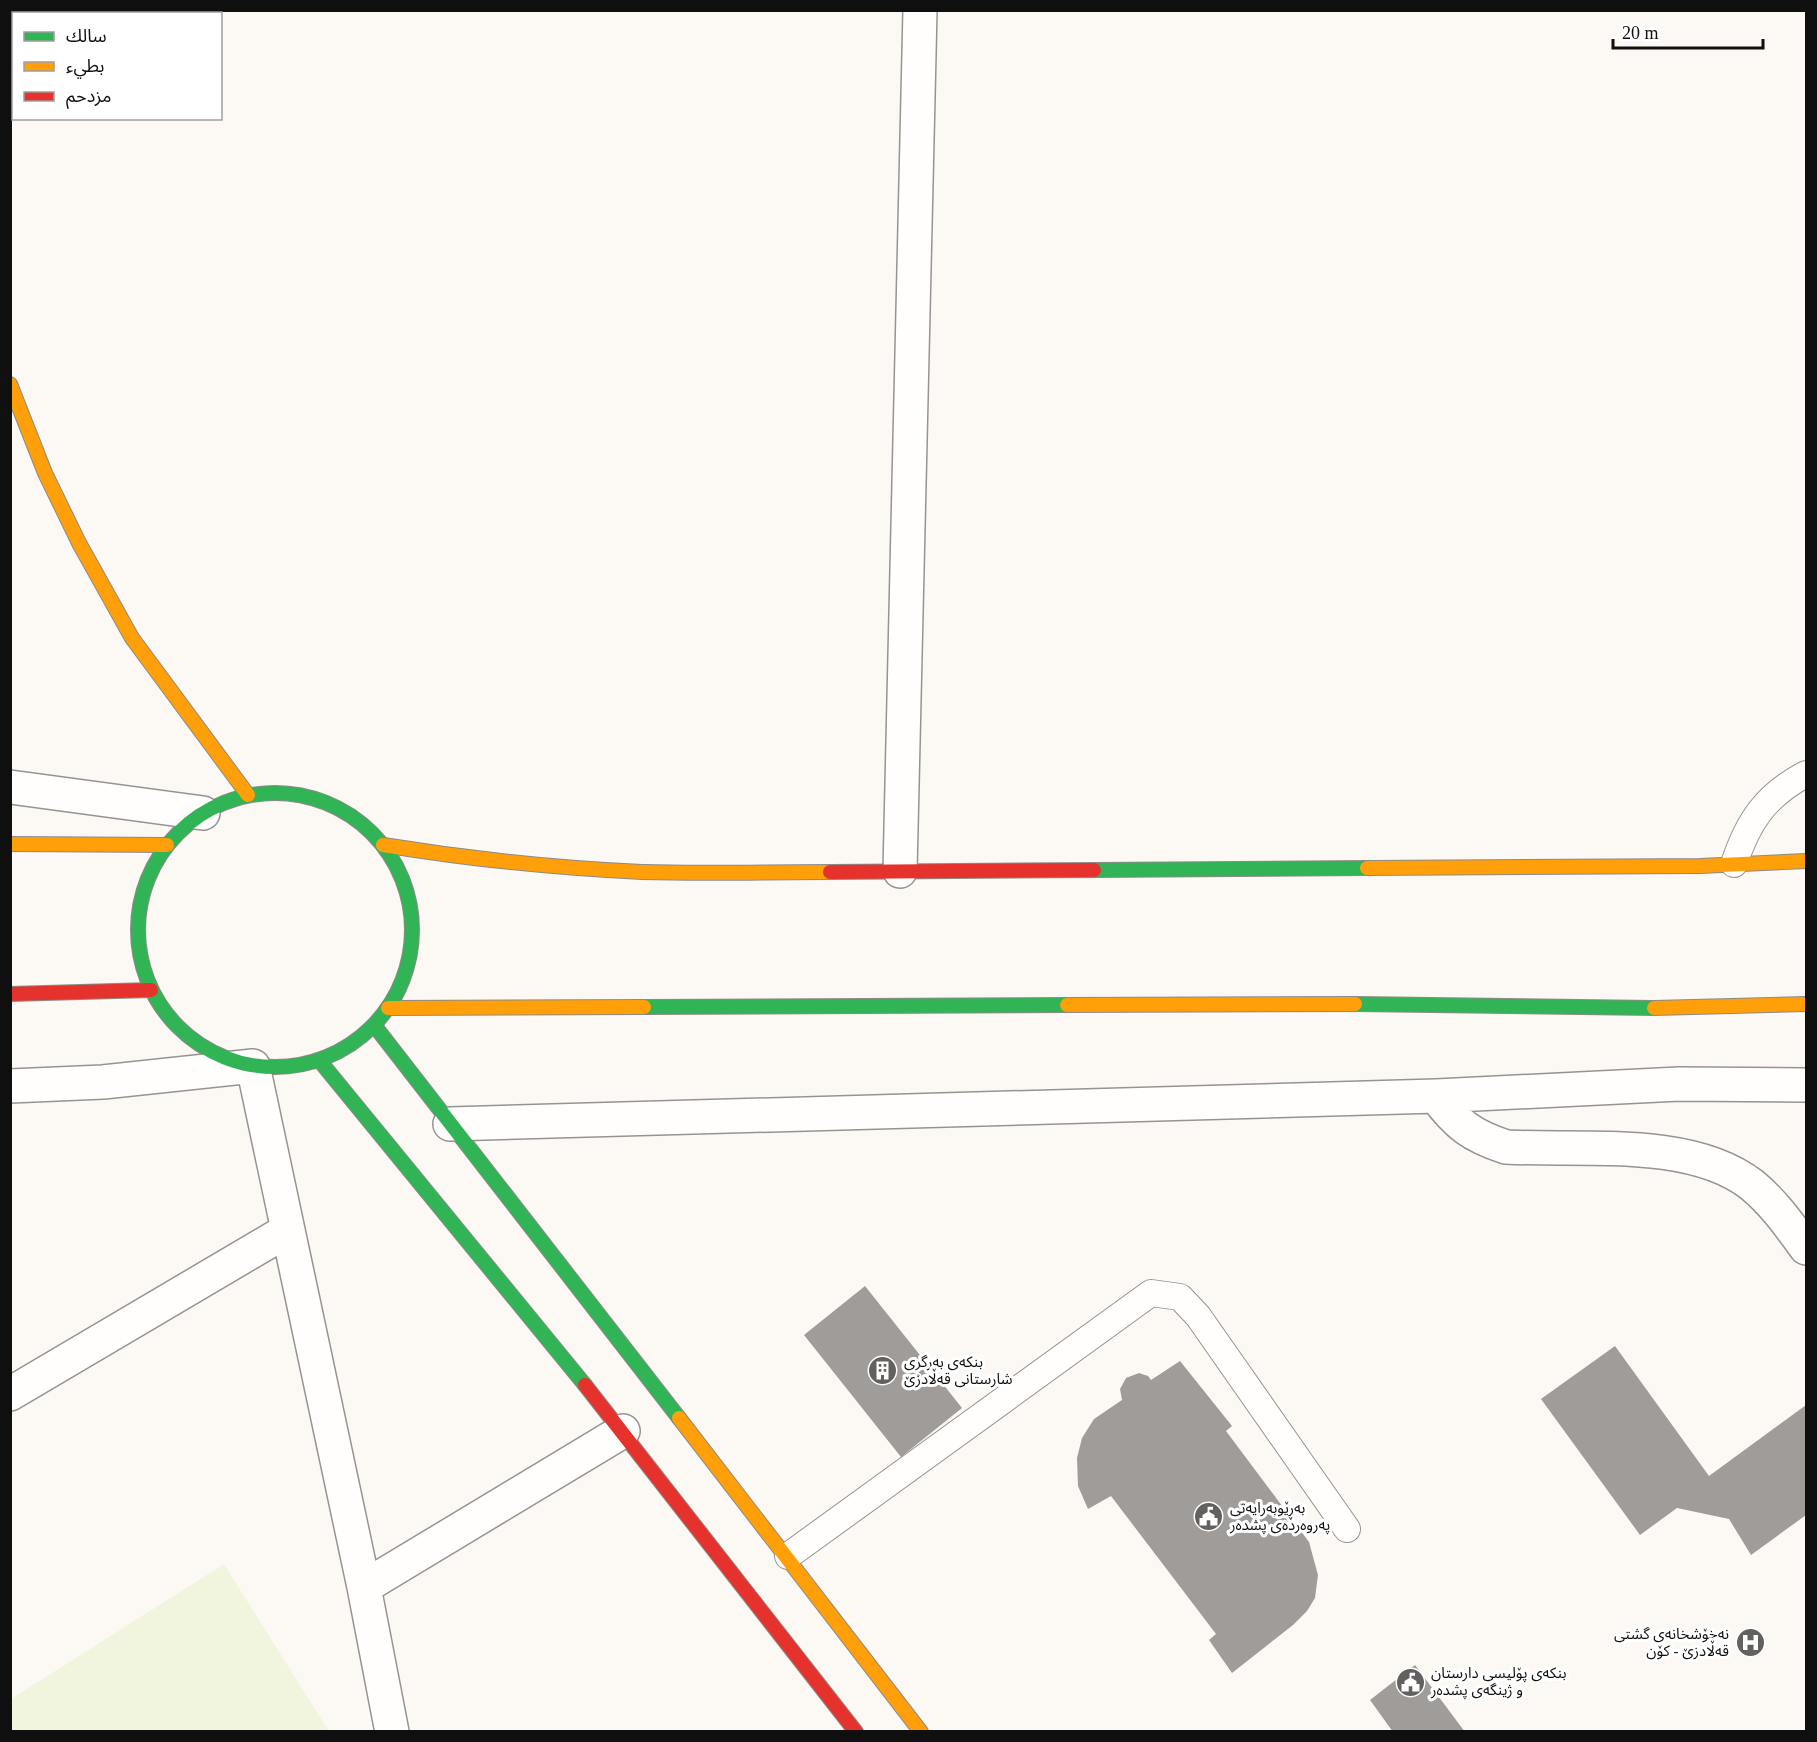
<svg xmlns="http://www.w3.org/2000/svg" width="1817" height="1742" viewBox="0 0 1817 1742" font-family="'Times New Roman','Noto Sans Arabic',serif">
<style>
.pitch{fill:#f2f5de}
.building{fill:#a09c99}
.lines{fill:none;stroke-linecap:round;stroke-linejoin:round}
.lane-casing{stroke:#969492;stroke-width:28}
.street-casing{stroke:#969492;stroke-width:36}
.fast-casing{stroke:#8c8b89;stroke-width:16}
.slow-casing{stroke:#8c8b89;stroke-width:16}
.jam-casing{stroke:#8c8b89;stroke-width:16}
.lane{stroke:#fffefd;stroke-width:26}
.street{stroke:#fffefd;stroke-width:33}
.fast{stroke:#30b455;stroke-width:14}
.slow{stroke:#ff9f0a;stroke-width:14}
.jam{stroke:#e5322d;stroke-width:14}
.labels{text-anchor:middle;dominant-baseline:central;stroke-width:6;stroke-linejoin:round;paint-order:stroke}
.poi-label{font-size:15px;fill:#0f0f0f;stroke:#fff;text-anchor:start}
</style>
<rect width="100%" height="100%" fill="#fcf9f4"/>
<!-- pitch -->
<path class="pitch" d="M224 1564 329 1731H11V1699Z"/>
<!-- building -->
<path class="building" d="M865 1286 962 1408 901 1457 804 1335Z
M1615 1346 1709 1476 1806 1405V1515L1751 1555 1729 1519 1677 1508 1640 1535 1541 1399Z
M1180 1361 1232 1426 1226 1431 1309 1542 1318 1575 1315 1598 1307 1611 1293 1625 1232 1673 1209 1640 1216 1634 1111 1496 1088 1509 1078 1486 1077 1458 1082 1438 1094 1419 1122 1400 1120 1389 1126 1378 1139 1373 1148 1376 1151 1380Z
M1415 1665 1465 1732H1393L1370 1700Z"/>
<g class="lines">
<defs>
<path id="lane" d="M1734 864C1748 821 1766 795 1806 774
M788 1556 1151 1293 1180 1297 1198 1316 1347 1529"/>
<path id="street" d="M10 787 203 813
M900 871 920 10
M10 1086 103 1082 253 1066 364 1587 392 1732
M1436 1096C1456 1124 1472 1136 1506 1147 1581 1151 1691 1137 1752 1185 1774 1203 1790 1226 1806 1248
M450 1124 1436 1096 1679 1084 1806 1085
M10 1394 288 1230
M364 1587 623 1431"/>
<path id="fast" d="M138 930a137 137 0 1 1 274 0a137 137 0 1 1-274 0Z
M1094 870 1367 868
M1355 1004 1654 1008
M644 1007 1067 1005
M374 1025 679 1418
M319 1060 585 1385"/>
<path id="slow" d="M10 384 45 473 79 543 132 638 248 795
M10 844 167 845
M383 845C469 859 555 868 642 872 705 874 767 872 830 872
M1367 868 1700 866 1806 861
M1067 1005 1355 1004
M388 1008 644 1007
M1654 1008 1806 1004
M679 1418 921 1732"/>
<path id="jam" d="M830 872 1094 870
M10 994 151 990
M585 1385 856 1732"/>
</defs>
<!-- lane casing -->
<use href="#lane" class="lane-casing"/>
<!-- street casing -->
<use href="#street" class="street-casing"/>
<!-- fast casing -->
<use href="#fast" class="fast-casing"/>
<!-- slow casing -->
<use href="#slow" class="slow-casing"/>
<!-- jam casing -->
<use href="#jam" class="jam-casing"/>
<!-- lane -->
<use href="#lane" class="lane"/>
<!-- street -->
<use href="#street" class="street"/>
<!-- fast -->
<use href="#fast" class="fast"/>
<!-- slow -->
<use href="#slow" class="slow"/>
<!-- jam -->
<use href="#jam" class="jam"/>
</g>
<!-- icons -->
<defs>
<symbol id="building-disc" viewBox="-11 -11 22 22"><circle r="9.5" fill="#62615f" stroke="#fff"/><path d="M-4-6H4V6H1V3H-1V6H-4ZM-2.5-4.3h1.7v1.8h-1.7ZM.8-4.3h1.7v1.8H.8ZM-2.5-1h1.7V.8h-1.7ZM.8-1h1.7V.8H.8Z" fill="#fff"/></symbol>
<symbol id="civic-disc" viewBox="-11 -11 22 22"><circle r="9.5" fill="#62615f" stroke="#fff"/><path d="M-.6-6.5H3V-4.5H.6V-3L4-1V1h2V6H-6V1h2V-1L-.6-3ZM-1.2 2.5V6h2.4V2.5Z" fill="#fff"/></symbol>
<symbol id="hospital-disc" viewBox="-11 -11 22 22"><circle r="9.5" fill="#62615f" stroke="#fff"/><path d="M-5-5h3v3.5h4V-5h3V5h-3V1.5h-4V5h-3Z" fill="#fff"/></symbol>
</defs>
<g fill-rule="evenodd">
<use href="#building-disc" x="866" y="1354" width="33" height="33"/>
<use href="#civic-disc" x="1192" y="1500" width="33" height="33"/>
<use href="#hospital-disc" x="1734" y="1626" width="33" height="33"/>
<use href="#civic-disc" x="1394" y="1666" width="33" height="33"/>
</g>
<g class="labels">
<!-- poi labels -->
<g class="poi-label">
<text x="904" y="1362">بنکەی بەرگری<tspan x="904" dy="17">شارستانی قەڵادزێ</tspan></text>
<text x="1230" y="1508">بەڕێوبەرایەتی<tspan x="1230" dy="17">پەروەردەی پشدەر</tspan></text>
<text x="1729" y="1634" text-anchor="end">نەخۆشخانەی گشتی<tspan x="1729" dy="17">قەڵادزێ - کۆن</tspan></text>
<text x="1431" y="1673">بنکەی پۆلیسی دارستان<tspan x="1431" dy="17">و ژینگەی پشدەر</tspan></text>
</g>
</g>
<!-- border -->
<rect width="1817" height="1742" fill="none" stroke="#0f0f0f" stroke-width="24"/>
<!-- legend -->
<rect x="12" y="12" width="210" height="108" fill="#ffffff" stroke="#9f9f9f" stroke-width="1.5"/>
<rect x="24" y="32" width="30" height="9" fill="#30b455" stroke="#9f9f9f" stroke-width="1.5"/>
<text x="66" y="42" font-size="18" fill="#0f0f0f">سالك</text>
<rect x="24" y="62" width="30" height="9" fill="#ff9f0a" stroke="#9f9f9f" stroke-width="1.5"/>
<text x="66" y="72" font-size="18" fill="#0f0f0f">بطيء</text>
<rect x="24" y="92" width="30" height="9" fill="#e5322d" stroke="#9f9f9f" stroke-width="1.5"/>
<text x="66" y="102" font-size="18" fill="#0f0f0f">مزدحم</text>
<!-- scale -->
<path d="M1613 39v9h150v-9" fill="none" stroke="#0f0f0f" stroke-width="3"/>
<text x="1622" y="39" font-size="18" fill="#0f0f0f" stroke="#ffffff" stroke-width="4.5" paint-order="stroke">20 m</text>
</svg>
